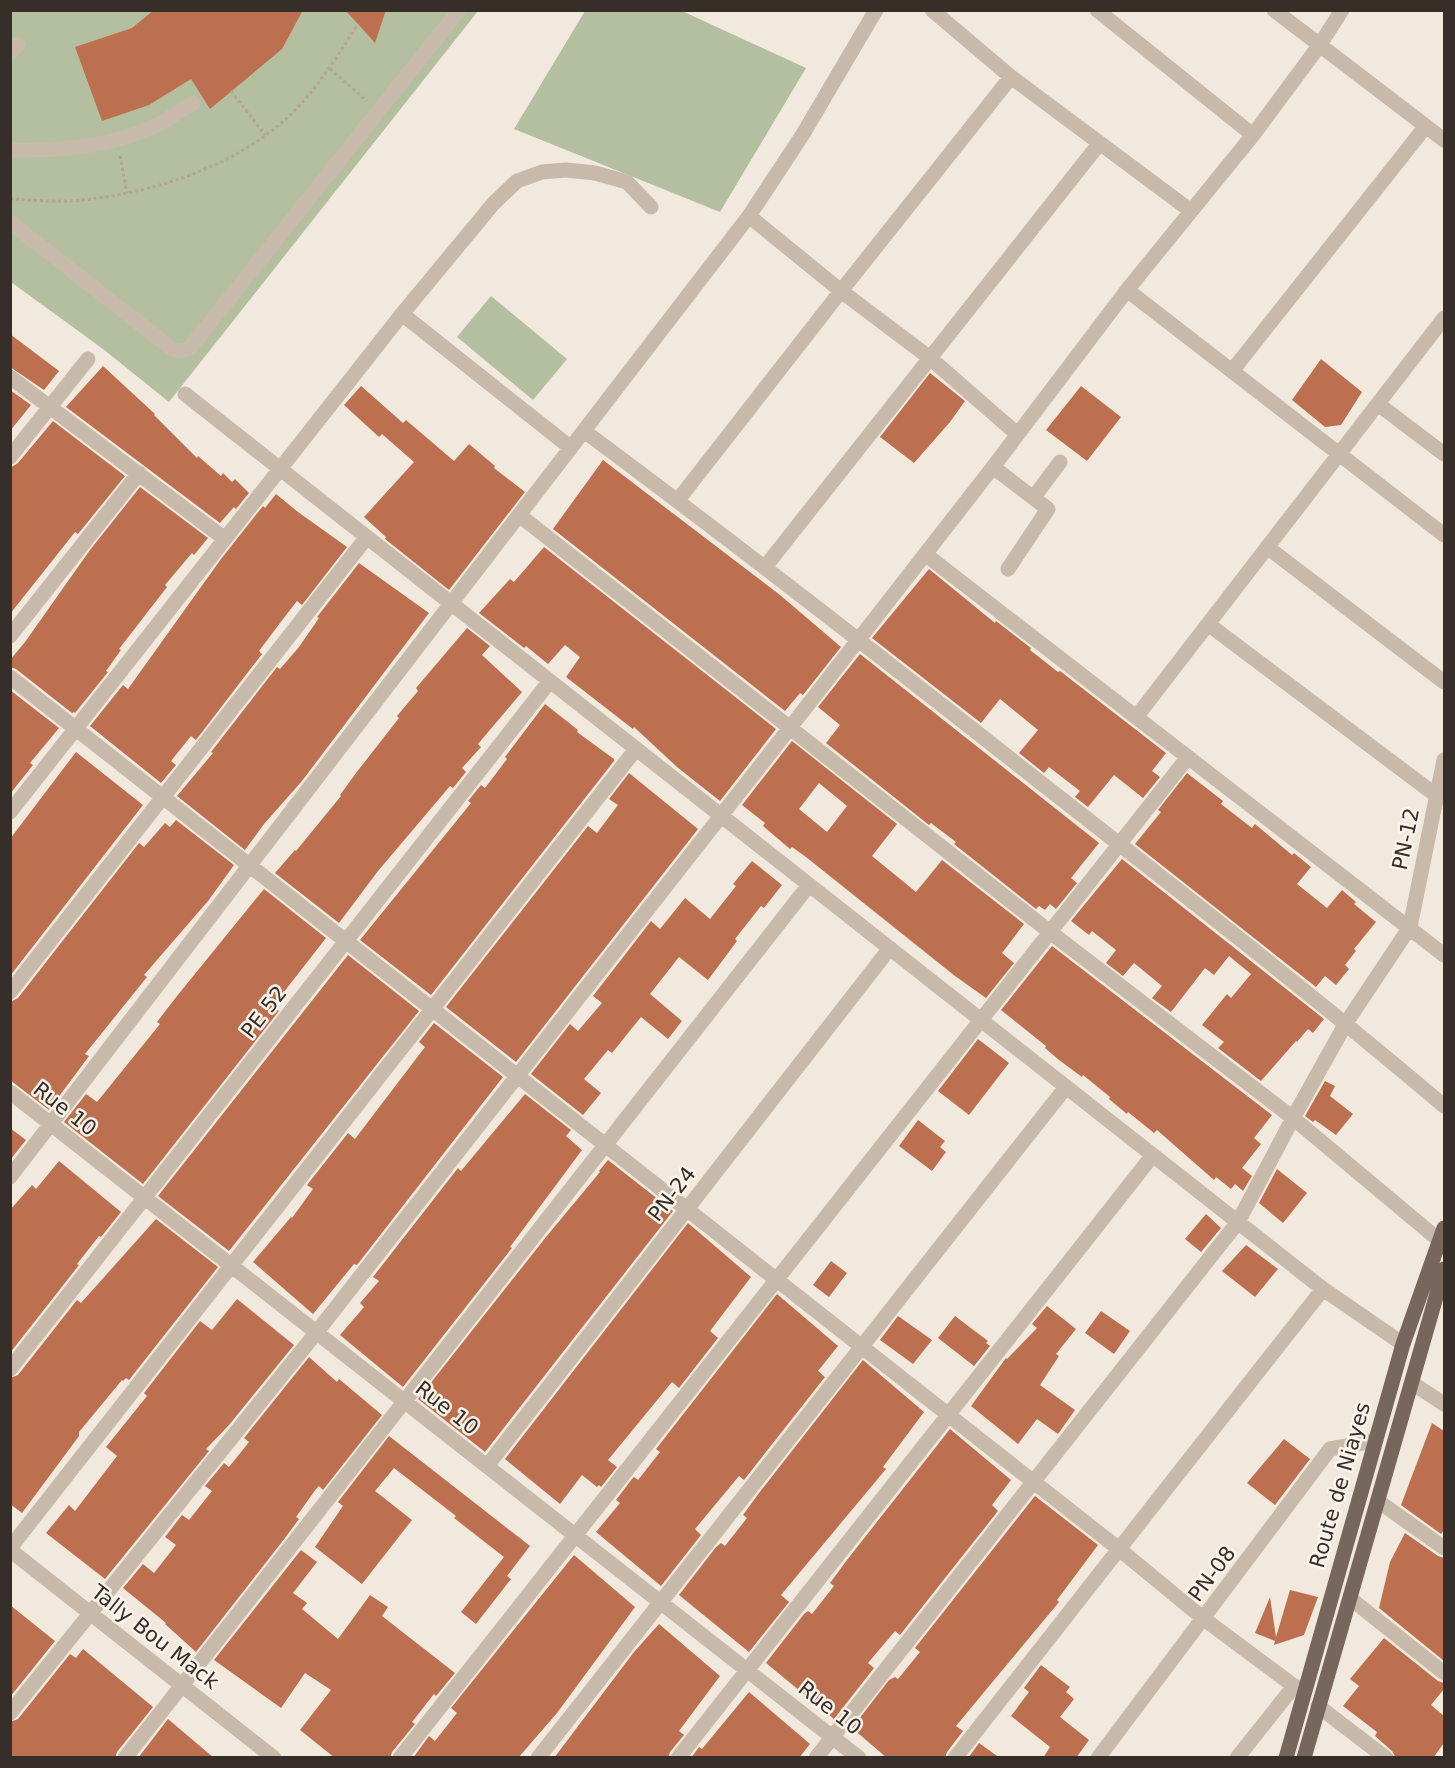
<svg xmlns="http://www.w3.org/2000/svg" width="1455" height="1768" viewBox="0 0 1455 1768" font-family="'DejaVu Sans',sans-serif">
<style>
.green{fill:#b3bf9f}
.building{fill:#bd704f;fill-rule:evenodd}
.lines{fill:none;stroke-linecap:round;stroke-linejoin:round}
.path{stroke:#b4a495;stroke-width:3;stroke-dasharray:3 3;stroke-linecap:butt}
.minor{stroke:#c8baab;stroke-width:15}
.major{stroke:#77665c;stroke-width:15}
.labels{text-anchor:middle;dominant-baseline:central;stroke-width:5;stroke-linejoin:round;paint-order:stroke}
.street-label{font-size:21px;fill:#362e29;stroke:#f9f3ea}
</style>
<rect width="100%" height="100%" fill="#f1e9de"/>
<!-- green -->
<path class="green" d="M11 11H478L169 402 103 349 11 282Z
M585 11H682L806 68 720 212 514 129Z
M491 296 567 359 533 400 457 337Z"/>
<!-- building -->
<path class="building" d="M154 10H303L282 49 210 109 191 79 149 105 102 121 75 47 132 28Z
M345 10H386L375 43 358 24Z
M10 334 59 371 44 390 10 367Z
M1321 359 1362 392 1341 425 1325 427 1292 400Z
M103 366 155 414 154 415 197 458 198 456 221 476 223 473 232 482 235 479 249 493 236 509 234 507 220 523 66 407Z
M930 373 965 401 950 422 914 463 880 437Z
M361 386 403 423 406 420 454 461 469 444 495 466 494 468 525 492 449 590 385 539 386 537 364 517 414 462 382 434 379 437 344 405Z
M1081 386 1121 417 1087 461 1046 430Z
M10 390 31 405 10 431Z
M53 421 125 476 78 534 75 532 10 614V468L18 463Z
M603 460 780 595 841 647 803 695 800 693 785 711 553 529Z
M140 487 208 538 194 555 192 553 165 585 167 587 119 649 121 650 106 671 108 672 75 713 74 712 72 713 16 669 10 667V660L25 642 90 550Z
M276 494 298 512 347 547 302 605 297 601 280 623 259 651 262 654 196 740 191 736 171 761 176 765 161 783 90 726 123 685 128 689 221 559 263 506 265 508Z
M544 547 776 729 720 801 677 767 634 727 633 729 566 677 580 657 565 645 548 664 526 646 524 648 479 613 510 579 514 582Z
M359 563 429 613 302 781 264 824 245 850 177 796 213 753 211 752 277 667 280 669 299 647 319 618 317 617Z
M929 569 995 623 996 621 1031 648 1030 650 1058 672 1060 671 1166 753 1152 771 1160 777 1143 798 1114 775 1088 807 1075 797 1080 791 1049 767 1044 773 1019 753 1038 730 1000 699 981 723 872 638Z
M467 628 490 646 482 655 522 692 478 744 481 747 462 768 466 772 453 788 450 786 378 871 339 923 275 873 295 850 296 851 341 796 340 795 356 773 399 718 397 716 418 691 416 688Z
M860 654 1099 843 1071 878 1077 883 1056 909 1050 904 1045 910 1039 906 1036 909 954 844 956 842 931 823 929 825 826 743 840 725 818 707Z
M10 690 59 728 30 763 33 765 10 794Z
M545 704 578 730 577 732 614 759V761L431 995 360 940 471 803 468 801 481 785 485 788 507 759 505 757Z
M792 741 897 824 872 856 916 892 942 860 1024 924 1002 953 1014 963 986 998 955 976 806 857 792 847 790 849 763 826 765 823 742 805ZM819 783 847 806 827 832 799 809Z
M76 752 143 805 10 976V839Z
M629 773 698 829 516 1062 446 1007 588 826 597 833 618 805 609 799Z
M1187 773 1223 801 1221 804 1252 828 1255 824 1292 855 1294 853 1311 867 1297 884 1327 908 1342 890 1356 902 1354 904 1376 922 1354 949 1356 951 1345 965 1349 969 1336 985 1325 976 1316 987 1135 844 1161 812 1158 810Z
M176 820 234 865 208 901 144 975 147 977 85 1054 89 1056 49 1110 10 1080V1002L18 998 139 843 144 847 165 823 170 827Z
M1122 859 1324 1019 1313 1033 1308 1029 1297 1042 1296 1041 1261 1081 1218 1048 1224 1042 1202 1025 1227 994 1231 998 1251 974 1229 956 1214 975 1205 968 1171 1012 1152 998 1162 986 1134 963 1123 976 1106 963 1116 950 1092 931 1089 935 1071 921Z
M752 861 782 885 764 908 761 906 735 939 737 941 708 980 679 957 650 994 682 1021 668 1039 641 1017 612 1053 608 1050 584 1079 601 1093 583 1115 531 1074 570 1024 578 1031 602 1003 593 996 651 921 660 929 685 898 710 919 736 886 733 884Z
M264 889 326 938 273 1006 279 1011 143 1184 64 1122 86 1094 97 1102 160 1024 157 1022 177 996Z
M1052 946 1272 1115 1254 1138 1261 1144 1242 1168 1252 1176 1243 1191 1235 1184 1231 1189 1216 1177 1214 1180 1157 1130 1154 1133 1128 1112 1127 1114 1109 1099 1110 1097 1083 1075 1082 1077 1059 1060 1045 1048 1046 1046 1001 1010Z
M348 955 419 1011 229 1251 158 1196Z
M434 1023 503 1077 357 1265 354 1264 313 1314 253 1262 291 1217 292 1218 313 1189 307 1185 348 1133 355 1139 425 1047 419 1042Z
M978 1039 1009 1063 969 1115 938 1091Z
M1325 1081 1335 1086 1330 1096 1353 1114 1336 1135 1315 1120 1313 1122 1305 1116Z
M525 1094 571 1130 566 1136 582 1150 510 1247 512 1248 403 1387 340 1335 364 1307 360 1303 379 1281 373 1277 458 1168 461 1171Z
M918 1120 945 1141 940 1147 946 1152 932 1171 899 1146Z
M10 1128 26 1140 10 1160Z
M608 1160 673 1211 485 1452 418 1399 546 1237 600 1172 599 1171Z
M59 1161 121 1212 101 1237 99 1236 77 1264 79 1265 10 1353V1210L32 1185 36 1189Z
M1277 1169 1307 1193 1283 1223 1259 1203Z
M1206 1214 1221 1228 1201 1252 1185 1239Z
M156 1219 218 1267 129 1380 126 1378 123 1381 122 1380 79 1432V1436L22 1513 10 1504V1378L18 1375 77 1300 81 1303Z
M688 1223 751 1277 710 1331 718 1338 679 1388 672 1382 608 1460 617 1467 601 1487 599 1485 597 1487 582 1475 560 1504 505 1459Z
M1246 1245 1278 1269 1255 1297 1222 1271Z
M831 1261 847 1273 829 1297 813 1285Z
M777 1294 838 1346 818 1371 825 1377 744 1480 739 1476 695 1529 701 1535 661 1586 596 1532 620 1503 616 1500 632 1479 634 1477 638 1480 660 1452 656 1449Z
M237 1299 294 1345 229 1425 206 1449 209 1451 105 1579 46 1533 69 1505 75 1511 117 1456 106 1447 147 1396 144 1393 200 1321 212 1330Z
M1047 1306 1076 1329 1056 1354 1059 1356 1040 1385 1075 1410 1058 1434 1037 1419 1018 1444 971 1406 1006 1358 1007 1359 1037 1328 1032 1324Z
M1101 1311 1130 1331 1114 1354 1085 1333Z
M898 1316 932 1340 913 1364 880 1340Z
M955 1316 988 1341 986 1343 990 1346 974 1366 938 1338Z
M309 1357 337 1382 339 1379 382 1415 323 1490 319 1486 316 1489 296 1517 299 1519 285 1538 196 1652 165 1624 166 1623 123 1588 143 1564 154 1573 176 1545 165 1537 182 1515 189 1520 212 1491 205 1486 224 1463 229 1467 249 1442 244 1438Z
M863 1360 924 1412 883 1467 886 1469 781 1595 789 1602 749 1652 679 1595 716 1547 721 1543 725 1546 747 1518 743 1515 759 1493Z
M1432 1423 1444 1431V1530L1441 1534 1401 1505Z
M950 1429 1011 1480 992 1505 998 1511 900 1635 895 1631 868 1663 874 1668 834 1719 766 1663 804 1614 808 1611 812 1614 834 1586 830 1583 847 1560Z
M389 1436 530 1546 507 1576 511 1579 476 1624 461 1612 504 1557 454 1518 456 1516 394 1468 375 1491 412 1520 362 1584 315 1547 343 1506 338 1502Z
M1284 1439 1310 1459 1275 1505 1247 1483Z
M1035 1496 1098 1545 1057 1600 1059 1602 956 1726 963 1731 947 1752 945 1758H887L852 1728 889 1680 895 1677 898 1679 920 1652 915 1648Z
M1405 1533 1438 1556 1444 1558V1661L1379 1608 1390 1562Z
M301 1550 317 1562 293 1593 307 1603 302 1609 338 1639 370 1595 388 1607 382 1616 455 1673 436 1696 434 1694 412 1722 415 1724 392 1752 390 1758H335L300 1730 331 1690 305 1673 281 1708 214 1660Z
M574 1555 635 1607 557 1713 518 1758H413L429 1736 435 1741 457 1713 451 1708Z
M1290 1590 1318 1597 1304 1635 1274 1645 1275 1641 1255 1633 1270 1597 1276 1637Z
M10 1605 55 1641 10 1697Z
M659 1624 720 1676 679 1731 684 1735 670 1752 668 1758H554L634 1652Z
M1384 1638 1438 1681 1444 1683V1689L1431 1705 1444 1716V1743L1433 1758H1396L1392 1751 1375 1736 1377 1732 1343 1706 1359 1686 1350 1679Z
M83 1649 153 1707 117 1752 115 1758H10V1722L18 1719 70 1654 76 1658Z
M1041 1665 1070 1687 1066 1692 1074 1699 1060 1717 1089 1740 1076 1758H1043L1050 1747 1011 1716 1029 1692 1024 1688Z
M749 1692 810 1744 799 1758H691L699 1747 702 1749Z
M168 1719 214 1758H138Z
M979 1743 1000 1758H968Z"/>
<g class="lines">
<!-- path -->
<path class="path" d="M330 69 367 101
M231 91 265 135
M120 156 127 193
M10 199C34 200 60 203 83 200 155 192 233 167 287 118 316 91 337 57 358 24"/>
<!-- minor -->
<path class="minor" d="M932 10 1011 77 1191 211
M1097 10 1253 135
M1274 10 1444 140
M10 53 18 44
M10 150C61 151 110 147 157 125 169 119 181 110 193 103
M749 216 841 291 930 358 1016 433
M10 222 172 349 180 351 189 349 459 10
M1127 290 1444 535
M402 314 571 448
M1232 371 1426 126
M10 377 225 539
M185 394 1323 1289 1403 1344
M1378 404 1444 454
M584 431C738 545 890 664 1041 783 1177 889 1313 995 1444 1106
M10 457 88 359
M993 467 1048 509 1008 569
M1034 497 1060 462
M678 500 841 291 1011 77
M519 515 1050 932 1293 1118 1440 1241
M1267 547 1444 682
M925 554 1444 955
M765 567 1099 144
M1208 624 1437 796
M10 636 139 473
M10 677 1119 1549 1204 1619 1294 1686 1305 1689
M1137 716 1444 318
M10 812 402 314 493 204 517 181 542 172 566 170 595 173 627 182 651 207
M10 992 367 537
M10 1092 859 1758
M10 1177 749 216 803 134 876 10
M10 1369 550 681
M1412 1383 1444 1404
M487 1466 890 948
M1378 1501 1444 1548
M10 1548 636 749
M10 1550 274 1758
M1351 1599 1444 1673
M1318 1706 1386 1758
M10 1713 316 1333 789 729 993 467 1127 290 1253 135 1319 46 1342 10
M125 1758 809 885
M400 1758 1188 757
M538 1758 1066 1087
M678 1758 1153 1155
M816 1758 1238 1222 1293 1118 1346 1023 1410 927 1444 760
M955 1758 1323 1289
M1098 1758 1330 1449 1374 1441
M1237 1758 1294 1686"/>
<!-- major -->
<path class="major" d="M1286 1758 1403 1344 1444 1228
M1304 1758 1444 1269"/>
</g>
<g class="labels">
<!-- street labels -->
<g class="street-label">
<text transform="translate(1406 839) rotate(-78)">PN-12</text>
<text transform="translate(264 1012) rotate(-52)">PE 52</text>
<text transform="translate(65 1109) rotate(38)">Rue 10</text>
<text transform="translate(672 1194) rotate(-52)">PN-24</text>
<text transform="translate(447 1408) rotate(38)">Rue 10</text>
<text transform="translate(1340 1485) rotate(-74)">Route de Niayes</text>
<text transform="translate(1212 1574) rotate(-53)">PN-08</text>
<text transform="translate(155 1637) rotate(38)">Tally Bou Mack</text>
<text transform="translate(830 1708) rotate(38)">Rue 10</text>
</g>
</g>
<!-- border -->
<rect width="1455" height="1768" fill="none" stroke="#362e29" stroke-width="24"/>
</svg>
